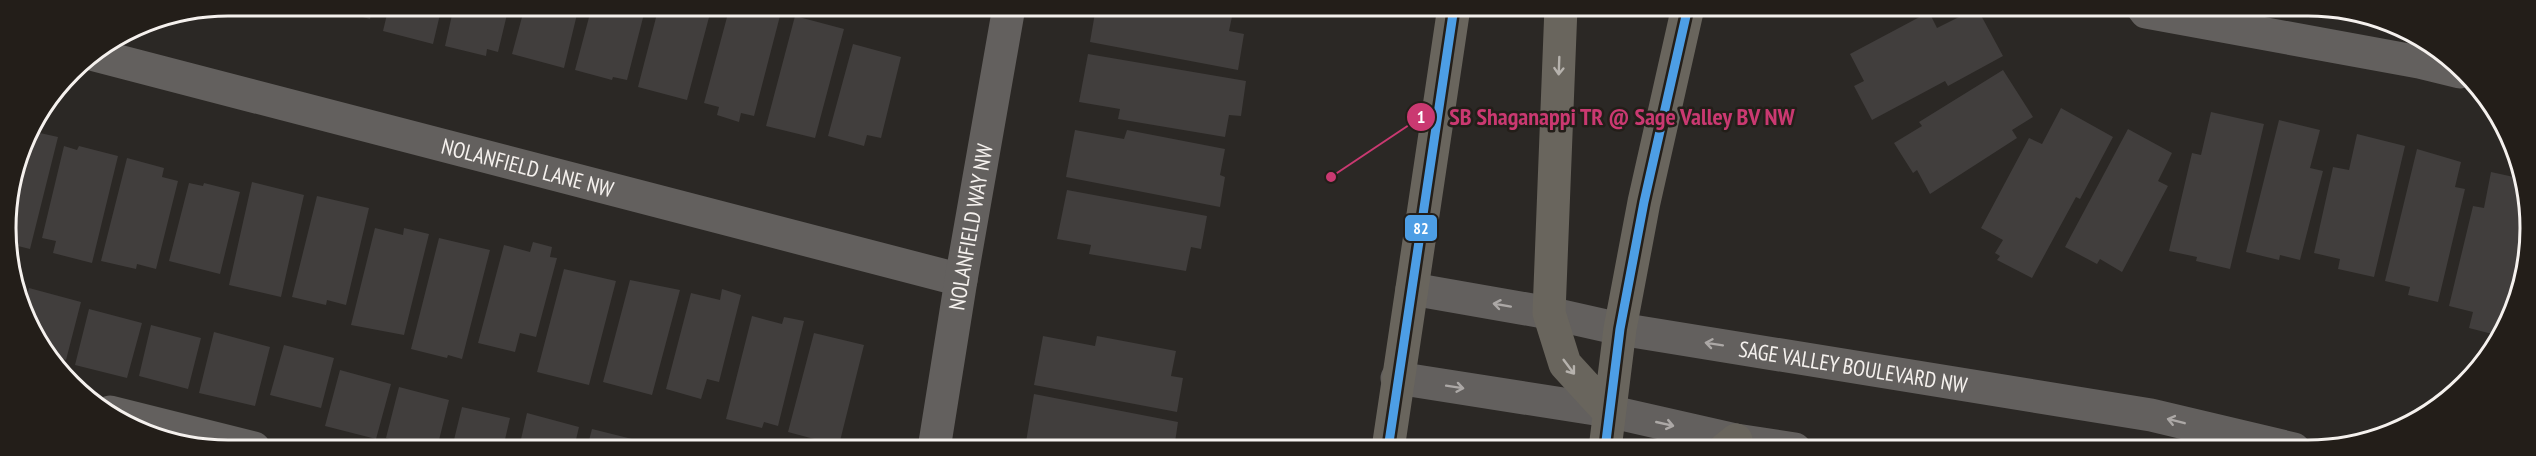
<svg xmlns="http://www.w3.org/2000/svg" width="2536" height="456" viewBox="0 0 2536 456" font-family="'PT Sans Narrow',sans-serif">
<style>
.building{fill:#413e3d}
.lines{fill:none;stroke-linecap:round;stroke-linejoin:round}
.minor{stroke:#63605e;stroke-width:33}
.major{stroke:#69655d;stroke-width:33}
.bus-1-casing{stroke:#231e19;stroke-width:14}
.bus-1{stroke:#4d9ee5;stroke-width:9}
.oneway{stroke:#b6b2ad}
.oneway2{stroke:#aca8a6}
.labels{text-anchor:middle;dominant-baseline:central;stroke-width:5;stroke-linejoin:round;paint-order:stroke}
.street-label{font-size:22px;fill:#f5f1ee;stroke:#231e19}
.rim{fill:none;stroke:#f5f1ee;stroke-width:3}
.leader{fill:none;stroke:#ca3971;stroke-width:2}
.callout-dot{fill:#ca3971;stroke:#231e19;stroke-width:2}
.mark-label{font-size:18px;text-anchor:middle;font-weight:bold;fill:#fff}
.callout-label{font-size:24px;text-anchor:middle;font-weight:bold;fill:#ca3971;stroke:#231e19;stroke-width:5;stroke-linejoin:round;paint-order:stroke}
.line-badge{stroke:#231e19;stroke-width:2}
.badge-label{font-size:16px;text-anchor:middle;font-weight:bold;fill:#fff}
</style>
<rect width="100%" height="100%" fill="#2b2825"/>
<!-- building -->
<path class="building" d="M322 6H373L370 19Z
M389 6H442L433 44 383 31Z
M454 6H509L498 52 487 49 486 56 445 46Z
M525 6H579L564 68 512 54Z
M592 6H646L627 80 613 77 612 80 575 70Z
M659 6H712L687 100 638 87Z
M730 6H760L781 12 754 116 741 113 739 122 717 115 719 107 704 103Z
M1096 7H1234L1229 31 1244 34 1238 70 1090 42Z
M1977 8 2003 56 1948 86 1945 81 1872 120 1854 86 1864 81 1850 54 1929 12 1937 28Z
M795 16 844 29 815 138 766 126Z
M853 44 901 57 881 138 867 135 864 146 828 136Z
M1088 54 1246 81 1241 116 1229 115 1225 137 1118 119 1120 109 1079 102Z
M2003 70 2033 117 2012 130 2017 138 1930 194 1917 170 1913 173 1894 143 1922 126 1919 122Z
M2061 108 2113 137 2080 199 2076 197 2032 278 1997 260 2000 256 1995 253 2003 240 1981 228 2029 138 2042 144Z
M2211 112 2264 124 2230 269 2196 261 2197 257 2169 251 2192 153 2201 155Z
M2279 120 2320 130 2310 168 2323 171 2300 260 2280 255 2279 260 2246 252Z
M2128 129 2172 153 2158 181 2168 186 2122 272 2100 259 2097 264 2065 247Z
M1075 130 1124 139 1127 130 1225 149 1220 175 1225 177 1220 207 1066 177Z
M31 131 58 137 30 249 10 244 6 214 23 143Z
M2357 134 2405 146 2374 277 2338 269 2340 259 2314 253 2333 167 2349 170Z
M64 146 77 150 79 146 118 156 92 263 53 253 56 241 42 238Z
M2417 149 2461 162 2455 187 2465 189 2438 302 2408 295 2410 287 2385 281Z
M127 158 164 168 162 177 178 181 156 269 137 264 136 269 101 261Z
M2491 172 2523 179 2527 246 2513 308 2507 326 2500 336 2469 328 2473 312 2449 306 2473 206 2484 208Z
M252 182 304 195 281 297 229 285Z
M189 183 203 186 204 183 240 192 220 274 169 261Z
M1067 190 1207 216 1201 249 1191 247 1186 271 1089 254 1091 245 1057 239Z
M317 196 369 208 346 305 327 300 326 305 292 297Z
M375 228 403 235 404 228 429 234 404 335 351 325Z
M439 238 490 250 462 359 448 355 447 358 411 349Z
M533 242 552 247 550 257 557 258 536 337 520 333 515 352 478 343 504 245 530 252Z
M564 269 616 281 589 385 537 372Z
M630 280 680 290 652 395 603 382Z
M29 288 81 302 66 360 50 355 23 309Z
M722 289 741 295 719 382 707 379 701 399 666 389 691 293 720 300Z
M89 309 142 323 127 378 75 365Z
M752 316 782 324 784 317 804 321 778 426 764 422 762 428 726 419Z
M151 325 201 338 188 389 139 376Z
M214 332 270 347 255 406 199 393Z
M814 333 864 345 838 449H816L818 440 788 432Z
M1043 336 1095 346 1097 336 1176 351 1171 376 1183 378 1177 412 1034 385Z
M284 345 334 358 321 408 270 395Z
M340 370 391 384 376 439 325 426Z
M399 387 449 400 437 448H427L386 438Z
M1034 394 1178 422 1174 449H1060L1026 442Z
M462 407 510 418 503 448H452Z
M527 413 579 427 574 448H519Z
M592 429 640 441 638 448H587Z"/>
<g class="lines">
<!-- minor -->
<g class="minor">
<path d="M2143 8 2146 12 2419 62 2460 72"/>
<path id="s1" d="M95 55 961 280"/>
<path id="s2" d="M1412 289 1549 313 1620 329 2151 415 2294 449"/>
<path d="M1397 378 1608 411 1736 440 1795 449"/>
<path d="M110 412 254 448"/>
<path id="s3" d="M934 449 961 280 1009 7"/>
</g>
<!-- major -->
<path class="major" d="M1561 7 1549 313 1565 364 1608 411
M1388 449 1454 7
M1605 449 1620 329 1644 202 1688 7
M1725 449 1736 440"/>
<defs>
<path id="bus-1" d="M1388 449 1454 7
M1605 449 1620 329 1644 202 1688 7"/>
</defs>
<!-- bus-1 casing -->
<use href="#bus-1" class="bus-1-casing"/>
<!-- bus-1 -->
<use href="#bus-1" class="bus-1"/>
</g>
<!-- one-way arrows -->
<defs><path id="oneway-shaft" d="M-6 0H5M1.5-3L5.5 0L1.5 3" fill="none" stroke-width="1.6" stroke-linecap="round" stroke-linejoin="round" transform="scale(1.5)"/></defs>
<g class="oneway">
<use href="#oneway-shaft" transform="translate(1559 66) rotate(92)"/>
<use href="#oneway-shaft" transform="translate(1569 367) rotate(53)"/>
</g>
<g class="oneway2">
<use href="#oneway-shaft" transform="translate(1502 305) rotate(-170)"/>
<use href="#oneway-shaft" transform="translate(1714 344) rotate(-171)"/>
<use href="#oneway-shaft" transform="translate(1455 387) rotate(9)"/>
<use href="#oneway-shaft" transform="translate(2176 421) rotate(-166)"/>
<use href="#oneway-shaft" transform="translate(1665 424) rotate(13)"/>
</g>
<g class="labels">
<!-- street labels -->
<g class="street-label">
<text stroke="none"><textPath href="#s1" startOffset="447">NOLANFIELD LANE NW</textPath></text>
<text stroke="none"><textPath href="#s3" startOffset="225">NOLANFIELD WAY NW</textPath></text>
<text stroke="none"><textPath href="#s2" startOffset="448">SAGE VALLEY BOULEVARD NW</textPath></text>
</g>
</g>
<!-- crop -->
<path d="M0 0H2536V456H0ZM228 16H2308A212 212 0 0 1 2520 228V228A212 212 0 0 1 2308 440H228A212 212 0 0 1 16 228V228A212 212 0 0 1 228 16Z" fill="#231e19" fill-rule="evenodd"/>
<path class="rim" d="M228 16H2308A212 212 0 0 1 2520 228V228A212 212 0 0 1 2308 440H228A212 212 0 0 1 16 228V228A212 212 0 0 1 228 16Z"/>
<!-- callouts -->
<path class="leader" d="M1331 177L1421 117"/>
<g class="callout-dot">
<circle cx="1331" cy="177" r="6"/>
<circle cx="1421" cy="117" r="15"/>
</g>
<g class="mark-label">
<text x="1421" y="123">1</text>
</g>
<g class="callout-label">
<text x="1622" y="125">SB Shaganappi TR @ Sage Valley BV NW</text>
</g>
<rect class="line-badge" x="1404" y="214" width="34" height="28" rx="6" fill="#4d9ee5"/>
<g class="badge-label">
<text x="1421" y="234">82</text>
</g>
</svg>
